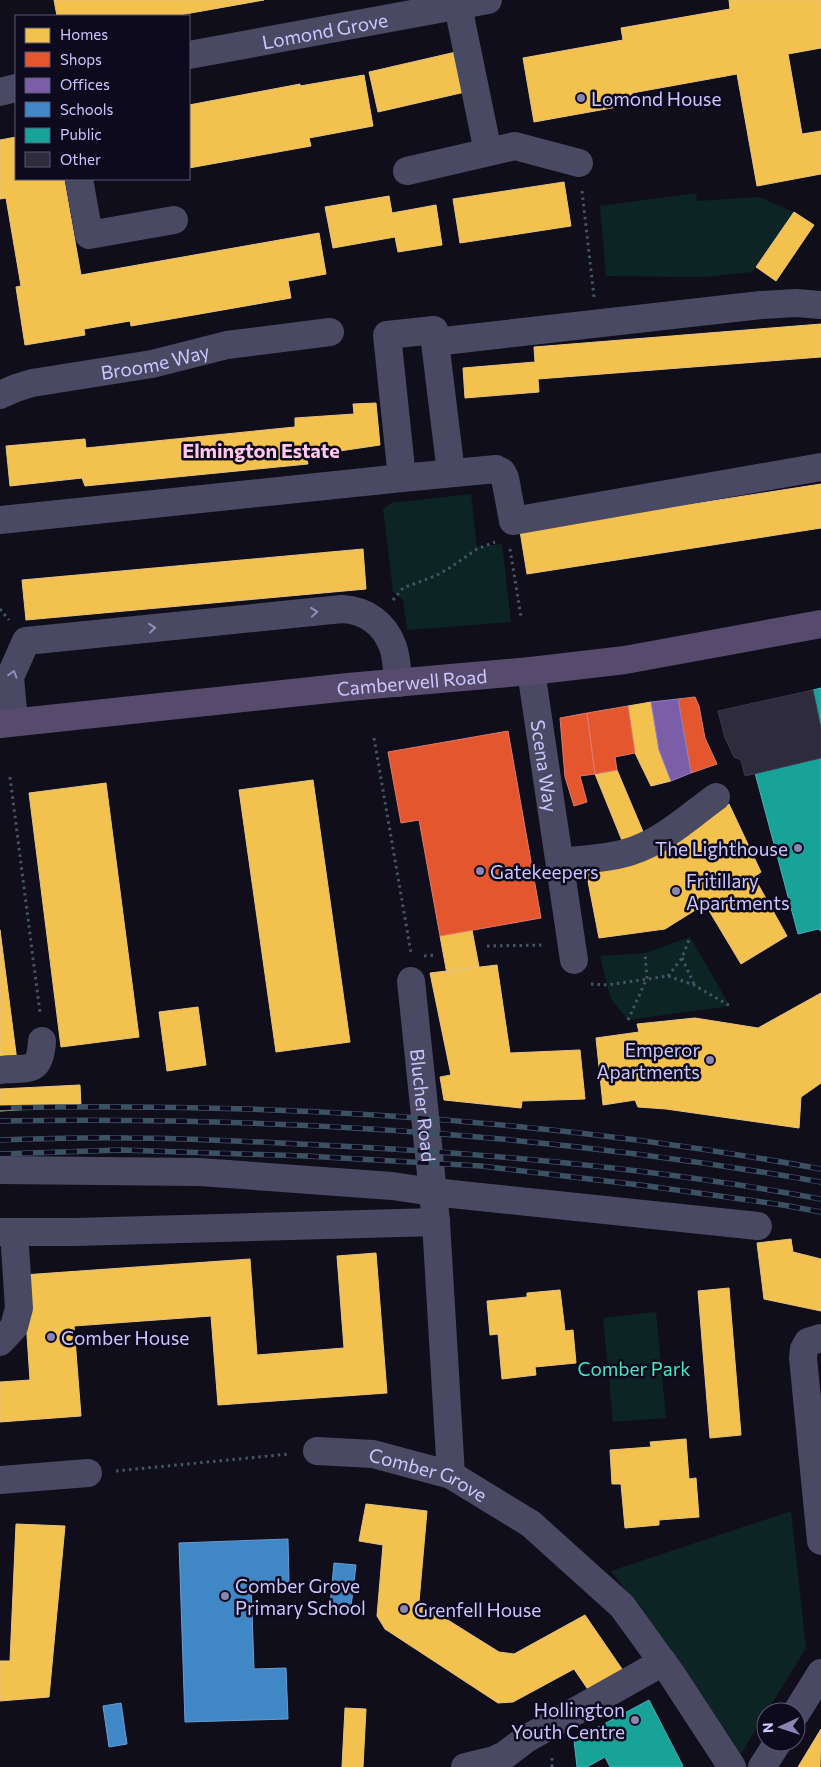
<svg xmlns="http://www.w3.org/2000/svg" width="821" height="1767" viewBox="0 0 821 1767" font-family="Commissioner,sans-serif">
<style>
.green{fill:#0d2425}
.homes{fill:#f2c14e;stroke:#e7c383}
.shops{fill:#e4572e;stroke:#dd796d}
.offices{fill:#7b5ea7;stroke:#947ec1}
.schools{fill:#3f88c5;stroke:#6a9bd6}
.public{fill:#17a398;stroke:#4eaeb7}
.building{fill:#2e2b3d;stroke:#3c384f}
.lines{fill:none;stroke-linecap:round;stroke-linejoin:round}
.path{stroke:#455565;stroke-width:3;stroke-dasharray:2.5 4;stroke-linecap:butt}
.minor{stroke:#4a4963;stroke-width:28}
.major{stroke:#574b6d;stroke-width:28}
.rail-casing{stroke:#3c5264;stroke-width:5.5}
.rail{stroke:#0d0a1e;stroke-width:4;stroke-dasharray:11;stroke-linecap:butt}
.oneway{stroke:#928eb9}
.poi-dot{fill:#8b86af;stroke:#0d0a1e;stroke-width:2}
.labels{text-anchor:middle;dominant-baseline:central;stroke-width:5;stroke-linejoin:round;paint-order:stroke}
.street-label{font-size:19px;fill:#cdc7ff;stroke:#0d0a1e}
.poi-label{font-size:19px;fill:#cdc7ff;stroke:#0d0a1e;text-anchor:start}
.park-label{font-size:19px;fill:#4ae8c0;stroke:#0d0a1e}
.neighbourhood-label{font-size:20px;font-weight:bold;fill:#ffc9eb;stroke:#0d0a1e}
</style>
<rect width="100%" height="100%" fill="#100e1a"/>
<!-- green -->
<path class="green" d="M696 193 697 201 759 197 794 212 752 272 704 277 606 276 600 206Z
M471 494 477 547 502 544 511 622 407 630 403 600 393 592 383 509 391 503Z
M690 937 730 1006 628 1020 611 999 600 956 645 953Z
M656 1312 666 1418 613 1422 603 1318Z
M791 1511 806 1648 739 1757 671 1649 611 1571Z"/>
<!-- homes -->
<path class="homes" d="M54 0H264L174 16H57Z
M729 0H821V48L788 54 802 134 821 131V174L757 186 737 74 632 93 634 104 534 122 523 58 623 40 621 28 730 9Z
M456 52 465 92 378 112 369 72Z
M364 75 373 126 309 138 311 146 189 168V105L300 84V86Z
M16 137V179H64L81 275 319 233 326 274 288 281 291 298 131 326 130 321 84 329 85 335 25 345 16 287 21 286 6 198 0 199V140Z
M564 182 571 226 460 243 453 199Z
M389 196 392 213 436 205 442 245 398 252 395 237 333 248 325 207Z
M794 212 814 225 776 281 756 267Z
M821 324V357L538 379 539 392 465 398 463 368 535 362 534 347Z
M376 403 380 445 306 456 308 464 85 486 82 478 10 486 6 446 85 439 86 448 295 427V418L354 414 353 404Z
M821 484V528L527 574 520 531Z
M363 549 366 589 26 620 22 580Z
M651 702 659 750 671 781 651 786 635 753 628 706Z
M617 770 644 834 623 843 595 774Z
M313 780 350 1042 276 1052 239 790Z
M106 783 139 1037 61 1047 29 793Z
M729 804 761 872 754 877 787 936 741 964 705 904 665 929 599 938 586 871 671 839Z
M0 930 17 1061 0 1062Z
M472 930 479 967 447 974 440 936Z
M497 965 510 1053 580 1050 585 1099 522 1101 521 1108 444 1100 440 1077 451 1075 430 973Z
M821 993V1083L801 1097 799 1128 666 1109 638 1107 635 1100 603 1105 596 1038 639 1032 637 1024 695 1018 758 1028Z
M198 1007 206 1065 167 1071 159 1012Z
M80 1085 81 1106 0 1111V1089Z
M791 1239 793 1252 821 1259V1311L764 1299 757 1243Z
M376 1253 387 1393 218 1405 211 1316 74 1326 81 1416 0 1422V1382L30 1380 23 1275 250 1259 257 1355 344 1348 337 1256Z
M729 1288 741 1435 710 1438 698 1291Z
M560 1290 565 1331 573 1330 576 1363 535 1367 536 1375 502 1379 498 1334 490 1335 487 1301 527 1297V1293Z
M686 1439 689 1479 696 1478 699 1517 659 1520V1525L625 1528 621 1484H612L610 1450 651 1447 650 1442Z
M366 1504 427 1511 419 1602 499 1652 514 1654 585 1615 622 1669 589 1691 574 1669 513 1702 498 1703 385 1629 377 1616 383 1545 359 1541Z
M16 1524 65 1526 49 1697 0 1701V1661H10Z
M345 1708 366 1709 363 1767H342Z
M821 1729 820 1767H798Z"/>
<!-- shops -->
<path class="shops" d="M695 697 699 706 705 738 717 764 691 773 678 699Z
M628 706 635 753 615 757 617 770 595 774 587 713Z
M587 713 595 774 580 776 587 802 574 806 565 777 560 718Z
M508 731 541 918 440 936 419 820 401 823 388 752Z"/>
<!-- offices -->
<path class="offices" d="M678 699 691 773 671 781 659 750 651 702Z"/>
<!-- schools -->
<path class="schools" d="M288 1539 289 1582 251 1583 254 1669 286 1668 288 1719 185 1722 179 1543Z
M334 1563 356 1565 351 1607 330 1605Z
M121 1703 127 1744 109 1747 103 1706Z"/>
<!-- public -->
<path class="public" d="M821 688V728L813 690Z
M821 758V931L818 929 798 934 755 773Z
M649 1700 683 1766 680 1767H610L605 1757 587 1767H577L574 1740Z"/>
<!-- building -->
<path class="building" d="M813 690 821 728V758L745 776 741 760 734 757 725 738 718 711Z"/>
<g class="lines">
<!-- path -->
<path class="path" d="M582 191 594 297
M510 549 521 617
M393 600 403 588 435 576 448 569 477 549 495 542
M0 609 9 620
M374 738 411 953
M10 777 40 1013
M487 946 544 945
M424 956 435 955
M682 958 694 984
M668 976 682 958 690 937
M591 984 607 985 668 976 694 985 730 1006
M628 1020 647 978 645 953
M116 1471 289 1454
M552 1758V1767"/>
<!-- minor -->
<g class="minor">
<path d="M458 6 488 152"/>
<path id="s1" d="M189 55 488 0"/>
<path d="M0 92 16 88"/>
<path d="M407 171 515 146 579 163"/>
<path d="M79 179 89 235 174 220"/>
<path d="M435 342 451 473"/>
<path id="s2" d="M0 395 16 388 32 383 152 364 227 345 330 332"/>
<path d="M402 478 496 469 502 472 505 478 513 521 821 467"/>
<path d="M0 520 402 478 387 335 434 330 435 342 761 305 796 303 821 305"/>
<path id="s3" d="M531 671 574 960"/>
<path d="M14 722 10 677 26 641 342 609C366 610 385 624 393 647 397 658 397 671 398 683"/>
<path d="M560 862C583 859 609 859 632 851 663 841 690 816 716 797"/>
<path id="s4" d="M411 981 436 1222 451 1475"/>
<path d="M0 1070C29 1067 40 1075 42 1041"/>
<path d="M0 1170 200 1172 392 1186 433 1192 758 1226"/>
<path d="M0 1232H75L436 1222"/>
<path d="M821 1338 808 1342 804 1349 803 1358 821 1541"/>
<path d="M0 1342 14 1327 19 1308 14 1232"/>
<path id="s5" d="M317 1451 373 1454 451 1475 531 1524 622 1606 672 1675 732 1767"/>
<path d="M0 1480 88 1473"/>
<path d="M796 1713 821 1673"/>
<path d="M465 1767 494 1760 505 1755 526 1739 663 1662"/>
<path d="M762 1767 778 1742"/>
</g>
<!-- major -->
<path class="major" id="s6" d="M0 724 348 687 531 671 625 660 821 624"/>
<defs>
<path id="rail" d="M0 1108C275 1102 551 1119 821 1169
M0 1121C275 1116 550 1134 821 1182
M0 1140C43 1139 86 1137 128 1138 192 1138 255 1142 319 1145 487 1153 655 1168 821 1199
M0 1154 121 1150 306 1156 481 1166 648 1186 783 1205 821 1212"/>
</defs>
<!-- rail casing -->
<use href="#rail" class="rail-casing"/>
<!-- rail -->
<use href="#rail" class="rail"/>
</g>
<!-- one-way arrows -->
<defs><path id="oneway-chevron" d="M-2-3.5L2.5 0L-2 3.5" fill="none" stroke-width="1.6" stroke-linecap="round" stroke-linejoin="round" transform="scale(1.25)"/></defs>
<g class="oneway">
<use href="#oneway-chevron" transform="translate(314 612) rotate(-6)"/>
<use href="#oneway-chevron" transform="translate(152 628) rotate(-6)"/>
<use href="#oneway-chevron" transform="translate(13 674) rotate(-74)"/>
</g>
<!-- markers -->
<g class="poi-dot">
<circle cx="581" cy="98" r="5"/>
<circle cx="798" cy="848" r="5"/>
<circle cx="480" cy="871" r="5"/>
<circle cx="676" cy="891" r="5"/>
<circle cx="710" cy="1060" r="5"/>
<circle cx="51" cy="1337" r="5"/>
<circle cx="225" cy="1596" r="5"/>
<circle cx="404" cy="1609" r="5"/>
<circle cx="635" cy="1720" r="5"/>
</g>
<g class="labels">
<!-- street labels -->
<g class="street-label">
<text stroke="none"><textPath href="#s1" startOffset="138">Lomond Grove</textPath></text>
<text stroke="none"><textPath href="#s2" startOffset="159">Broome Way</textPath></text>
<text stroke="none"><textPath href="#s6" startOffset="414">Camberwell Road</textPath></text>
<text stroke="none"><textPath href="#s3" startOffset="96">Scena Way</textPath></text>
<text stroke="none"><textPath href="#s4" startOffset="125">Blucher Road</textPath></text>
<text stroke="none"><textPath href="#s5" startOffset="115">Comber Grove</textPath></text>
</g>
<!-- poi labels -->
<g class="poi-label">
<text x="591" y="98">Lomond House</text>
<text x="788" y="848" text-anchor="end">The Lighthouse</text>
<text x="490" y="871">Gatekeepers</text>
<text x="686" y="880">Fritillary<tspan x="686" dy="22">Apartments</tspan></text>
<text x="700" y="1049" text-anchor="end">Emperor<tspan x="700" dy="22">Apartments</tspan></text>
<text x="61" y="1337">Comber House</text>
<text x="235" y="1585">Comber Grove<tspan x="235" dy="22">Primary School</tspan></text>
<text x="414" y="1609">Grenfell House</text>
<text x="625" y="1709" text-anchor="end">Hollington<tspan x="625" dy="22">Youth Centre</tspan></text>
</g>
<!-- park labels -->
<g class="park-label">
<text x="634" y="1368">Comber Park</text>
</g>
<!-- neighbourhood labels -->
<g class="neighbourhood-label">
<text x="261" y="450">Elmington Estate</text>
</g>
</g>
<!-- legend -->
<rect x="15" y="15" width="175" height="165" fill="#0d0a1e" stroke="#5a5678"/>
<rect x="25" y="28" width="25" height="15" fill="#f2c14e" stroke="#5a5678"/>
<text x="60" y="40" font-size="15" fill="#cdc7ff">Homes</text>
<rect x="25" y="52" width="25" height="15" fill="#e4572e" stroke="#5a5678"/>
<text x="60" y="65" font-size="15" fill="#cdc7ff">Shops</text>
<rect x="25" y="78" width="25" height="15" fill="#7b5ea7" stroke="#5a5678"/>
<text x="60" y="90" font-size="15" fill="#cdc7ff">Offices</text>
<rect x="25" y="102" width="25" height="15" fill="#3f88c5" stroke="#5a5678"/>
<text x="60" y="115" font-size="15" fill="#cdc7ff">Schools</text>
<rect x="25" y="128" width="25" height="15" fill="#17a398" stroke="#5a5678"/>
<text x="60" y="140" font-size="15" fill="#cdc7ff">Public</text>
<rect x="25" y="152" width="25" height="15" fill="#2e2b3d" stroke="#5a5678"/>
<text x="60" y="165" font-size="15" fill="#cdc7ff">Other</text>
<!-- north arrow -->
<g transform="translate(781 1727) rotate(267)"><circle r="24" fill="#0d0a1e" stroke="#5a5678"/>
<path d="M0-4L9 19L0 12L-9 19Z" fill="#8b86af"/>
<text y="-8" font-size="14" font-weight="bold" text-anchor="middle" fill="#cdc7ff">N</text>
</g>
</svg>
